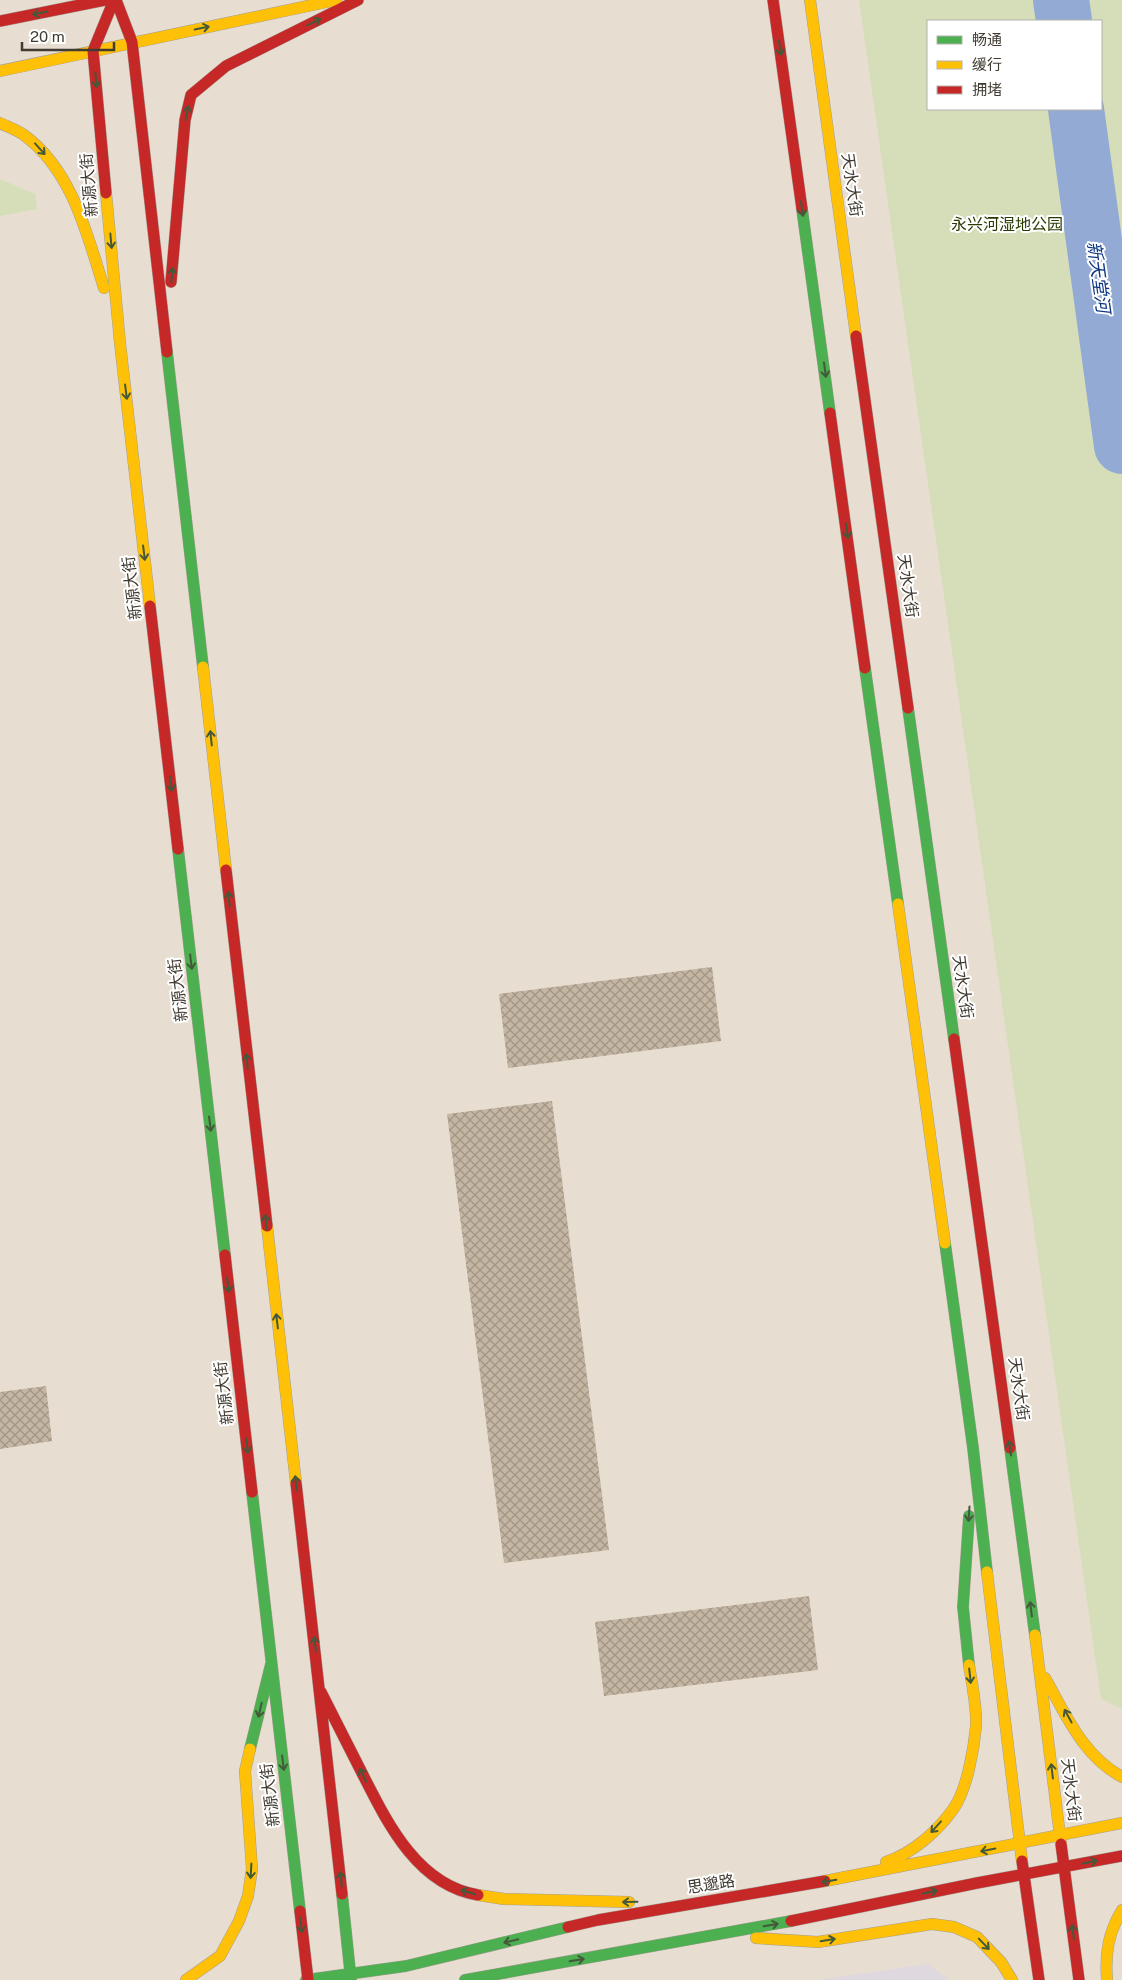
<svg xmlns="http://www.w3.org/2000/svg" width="1122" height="1980" viewBox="0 0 1122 1980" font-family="'Public Sans','Noto Sans SC',sans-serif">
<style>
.commercial{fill:#dfd8df}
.park{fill:#d5deb9;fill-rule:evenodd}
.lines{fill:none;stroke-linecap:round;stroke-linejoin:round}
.river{stroke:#92aad4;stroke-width:56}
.building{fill:url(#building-cross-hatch)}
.fast-casing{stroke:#a59e94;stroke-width:12}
.slow-casing{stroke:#a59e94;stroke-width:12}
.jam-casing{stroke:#a59e94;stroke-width:12}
.fast{stroke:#4caf50;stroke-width:11}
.slow{stroke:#ffc107;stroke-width:11}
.jam{stroke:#c62828;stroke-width:11}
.oneway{stroke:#44583a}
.labels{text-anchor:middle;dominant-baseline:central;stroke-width:4;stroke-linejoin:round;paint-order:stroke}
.street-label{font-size:16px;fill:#423b32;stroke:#fff}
.park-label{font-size:16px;fill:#293a00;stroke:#fff}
.water-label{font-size:18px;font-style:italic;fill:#0c3582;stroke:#fff}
</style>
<defs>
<pattern id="building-cross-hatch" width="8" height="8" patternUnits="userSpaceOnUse" patternTransform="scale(1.25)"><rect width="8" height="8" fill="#c4b6a2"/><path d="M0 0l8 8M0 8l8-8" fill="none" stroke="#a19585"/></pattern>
</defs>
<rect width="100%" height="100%" fill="#e7ded1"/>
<!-- commercial -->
<path class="commercial" d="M928 1964 949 1980H817Z"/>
<!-- park -->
<path class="park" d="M859 0H1122V1709L1101 1699ZM1101 21V109H928V21Z
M0 179 35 194 37 209 0 216Z"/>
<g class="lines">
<!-- river -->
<path class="river" d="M1061 0 1064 21
M1076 109 1122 446"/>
</g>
<!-- building -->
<path class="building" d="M712 967 721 1041 508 1068 499 994Z
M552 1101 609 1550 504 1563 447 1114Z
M46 1386 52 1441 0 1449V1392Z
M809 1596 818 1670 604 1696 595 1622Z"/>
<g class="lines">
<defs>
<path id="fast" d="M802 209 830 413
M167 352 203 667
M865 668 898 904
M908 708 954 1039
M178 849 225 1255
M945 1243 973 1448 987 1572
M1010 1448 1035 1635
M252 1492 300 1911
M969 1516 963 1607 969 1665
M250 1749 271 1664
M342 1894 351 1980
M306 1980 406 1966 568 1927
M465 1980 791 1921"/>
<path id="slow" d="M810 0 856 336
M0 71 336 0
M0 123C8 127 17 130 24 135 72 170 87 234 104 288
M106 193 120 343 150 606
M203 667 226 870
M898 904 945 1243
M267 1226 296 1483
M987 1572 1022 1861
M1035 1635 1061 1844
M1045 1678C1066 1715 1083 1756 1122 1777
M886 1862C913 1853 938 1831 954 1808 967 1789 974 1749 976 1726 977 1707 972 1684 969 1665
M825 1881 1122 1823
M478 1895 504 1899 629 1902
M756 1938 818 1942 932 1924 954 1927 977 1937 1001 1962 1012 1980
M186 1980 220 1956 239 1921 248 1896 252 1869 245 1771 250 1749
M1107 1980C1105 1954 1108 1933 1122 1910"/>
<path id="jam" d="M116 0 132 42 167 352
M773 0 802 209
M0 21 105 0
M106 193 93 51 114 0
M171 282 185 120 191 95 226 66 358 0
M856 336 908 708
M830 413 865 668
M150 606 178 849
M226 870 267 1226
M954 1039 1010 1448
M225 1255 252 1492
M296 1483 342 1894
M321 1692C334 1718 348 1745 361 1771 386 1820 416 1885 478 1895
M1061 1844 1079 1980
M1022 1861 1039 1980
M300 1911 308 1980
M791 1921 977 1883 1122 1856
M568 1927 598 1920 825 1881"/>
</defs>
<!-- fast casing -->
<use href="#fast" class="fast-casing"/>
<!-- slow casing -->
<use href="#slow" class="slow-casing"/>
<!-- jam casing -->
<use href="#jam" class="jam-casing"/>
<!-- fast -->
<use href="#fast" class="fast"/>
<!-- slow -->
<use href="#slow" class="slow"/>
<!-- jam -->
<use href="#jam" class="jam"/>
</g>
<!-- one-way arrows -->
<defs><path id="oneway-shaft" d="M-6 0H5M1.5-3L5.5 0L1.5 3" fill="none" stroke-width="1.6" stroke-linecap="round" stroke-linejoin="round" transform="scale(1.25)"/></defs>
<g class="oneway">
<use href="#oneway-shaft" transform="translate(40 13) rotate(169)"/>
<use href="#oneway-shaft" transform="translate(314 22) rotate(-27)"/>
<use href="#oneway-shaft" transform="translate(202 28) rotate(-12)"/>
<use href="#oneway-shaft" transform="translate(780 48) rotate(82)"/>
<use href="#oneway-shaft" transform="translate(96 80) rotate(85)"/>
<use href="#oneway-shaft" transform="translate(187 113) rotate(-79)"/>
<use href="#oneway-shaft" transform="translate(40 149) rotate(48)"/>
<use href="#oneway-shaft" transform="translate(802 209) rotate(82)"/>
<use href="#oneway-shaft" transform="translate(111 241) rotate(85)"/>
<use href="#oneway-shaft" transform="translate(172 275) rotate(-85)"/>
<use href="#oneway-shaft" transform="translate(825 370) rotate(82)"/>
<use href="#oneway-shaft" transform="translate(126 392) rotate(83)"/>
<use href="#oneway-shaft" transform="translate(847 531) rotate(82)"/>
<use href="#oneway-shaft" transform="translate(144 553) rotate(83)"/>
<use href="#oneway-shaft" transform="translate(211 738) rotate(-96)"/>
<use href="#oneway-shaft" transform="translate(171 784) rotate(83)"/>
<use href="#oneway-shaft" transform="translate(229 899) rotate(-96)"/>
<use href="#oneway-shaft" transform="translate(191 962) rotate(83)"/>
<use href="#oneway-shaft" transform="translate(247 1061) rotate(-96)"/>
<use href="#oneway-shaft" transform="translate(210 1124) rotate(83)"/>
<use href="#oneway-shaft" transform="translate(266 1222) rotate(-96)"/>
<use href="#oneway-shaft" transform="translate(228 1285) rotate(83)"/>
<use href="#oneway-shaft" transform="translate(277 1321) rotate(-97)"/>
<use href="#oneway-shaft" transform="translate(247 1446) rotate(83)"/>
<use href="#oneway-shaft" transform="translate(1010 1448) rotate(-98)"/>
<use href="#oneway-shaft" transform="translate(296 1483) rotate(-97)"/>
<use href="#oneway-shaft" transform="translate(969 1514) rotate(94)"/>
<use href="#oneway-shaft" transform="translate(1031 1609) rotate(-97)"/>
<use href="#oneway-shaft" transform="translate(315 1644) rotate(-97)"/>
<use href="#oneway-shaft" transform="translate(970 1676) rotate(84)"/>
<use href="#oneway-shaft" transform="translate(260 1710) rotate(103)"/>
<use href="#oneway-shaft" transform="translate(1068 1716) rotate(-119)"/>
<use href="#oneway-shaft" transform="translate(283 1763) rotate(83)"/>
<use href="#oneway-shaft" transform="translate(1052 1771) rotate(-97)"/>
<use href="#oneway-shaft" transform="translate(363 1775) rotate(-117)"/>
<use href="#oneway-shaft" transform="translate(936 1827) rotate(132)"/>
<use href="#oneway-shaft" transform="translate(988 1850) rotate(169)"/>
<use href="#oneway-shaft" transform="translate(1090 1862) rotate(-11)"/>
<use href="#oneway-shaft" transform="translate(251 1871) rotate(93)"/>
<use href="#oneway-shaft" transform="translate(341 1879) rotate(-96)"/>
<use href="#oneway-shaft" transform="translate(829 1881) rotate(170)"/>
<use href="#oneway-shaft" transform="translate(468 1892) rotate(-162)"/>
<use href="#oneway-shaft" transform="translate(930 1892) rotate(-12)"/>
<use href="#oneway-shaft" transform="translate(630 1902) rotate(179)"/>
<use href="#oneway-shaft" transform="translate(301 1925) rotate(83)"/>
<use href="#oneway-shaft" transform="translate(771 1925) rotate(-10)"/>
<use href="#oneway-shaft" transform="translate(1073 1932) rotate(-97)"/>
<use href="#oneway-shaft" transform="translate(828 1940) rotate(-9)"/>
<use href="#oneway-shaft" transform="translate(511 1941) rotate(167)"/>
<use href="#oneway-shaft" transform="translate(984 1944) rotate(46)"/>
<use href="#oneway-shaft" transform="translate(577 1960) rotate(-10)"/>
</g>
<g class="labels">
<!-- street labels -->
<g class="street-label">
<text transform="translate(89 185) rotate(-95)">新源大街</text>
<text transform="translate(852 185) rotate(82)">天水大街</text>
<text transform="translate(908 586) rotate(82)">天水大街</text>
<text transform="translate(132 588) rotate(-97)">新源大街</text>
<text transform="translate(963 987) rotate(82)">天水大街</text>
<text transform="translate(178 990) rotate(-97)">新源大街</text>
<text transform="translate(1019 1389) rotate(82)">天水大街</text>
<text transform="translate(224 1393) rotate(-97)">新源大街</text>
<text transform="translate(1071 1790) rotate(83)">天水大街</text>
<text transform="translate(270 1795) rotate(-97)">新源大街</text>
<text transform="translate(711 1884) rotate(-9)">思邈路</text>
</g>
<!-- park labels -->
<g class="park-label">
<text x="1007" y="224">永兴河湿地公园</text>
</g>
<!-- water labels -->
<g class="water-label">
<text transform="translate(1099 277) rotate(82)">新天堂河</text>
</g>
</g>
<!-- legend -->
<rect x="927" y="20" width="175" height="90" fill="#ffffff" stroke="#b3b1ad"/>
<rect x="937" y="36" width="25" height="8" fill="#4caf50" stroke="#b3b1ad"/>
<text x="972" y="45" font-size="15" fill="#423b32">畅通</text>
<rect x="937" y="61" width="25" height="8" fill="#ffc107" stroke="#b3b1ad"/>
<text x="972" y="70" font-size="15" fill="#423b32">缓行</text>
<rect x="937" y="86" width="25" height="8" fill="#c62828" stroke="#b3b1ad"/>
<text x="972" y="95" font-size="15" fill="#423b32">拥堵</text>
<!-- scale -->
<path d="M22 42v8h92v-8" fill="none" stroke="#423b32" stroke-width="2.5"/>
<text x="30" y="42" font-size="15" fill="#423b32" stroke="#ffffff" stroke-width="4" paint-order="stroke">20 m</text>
</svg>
